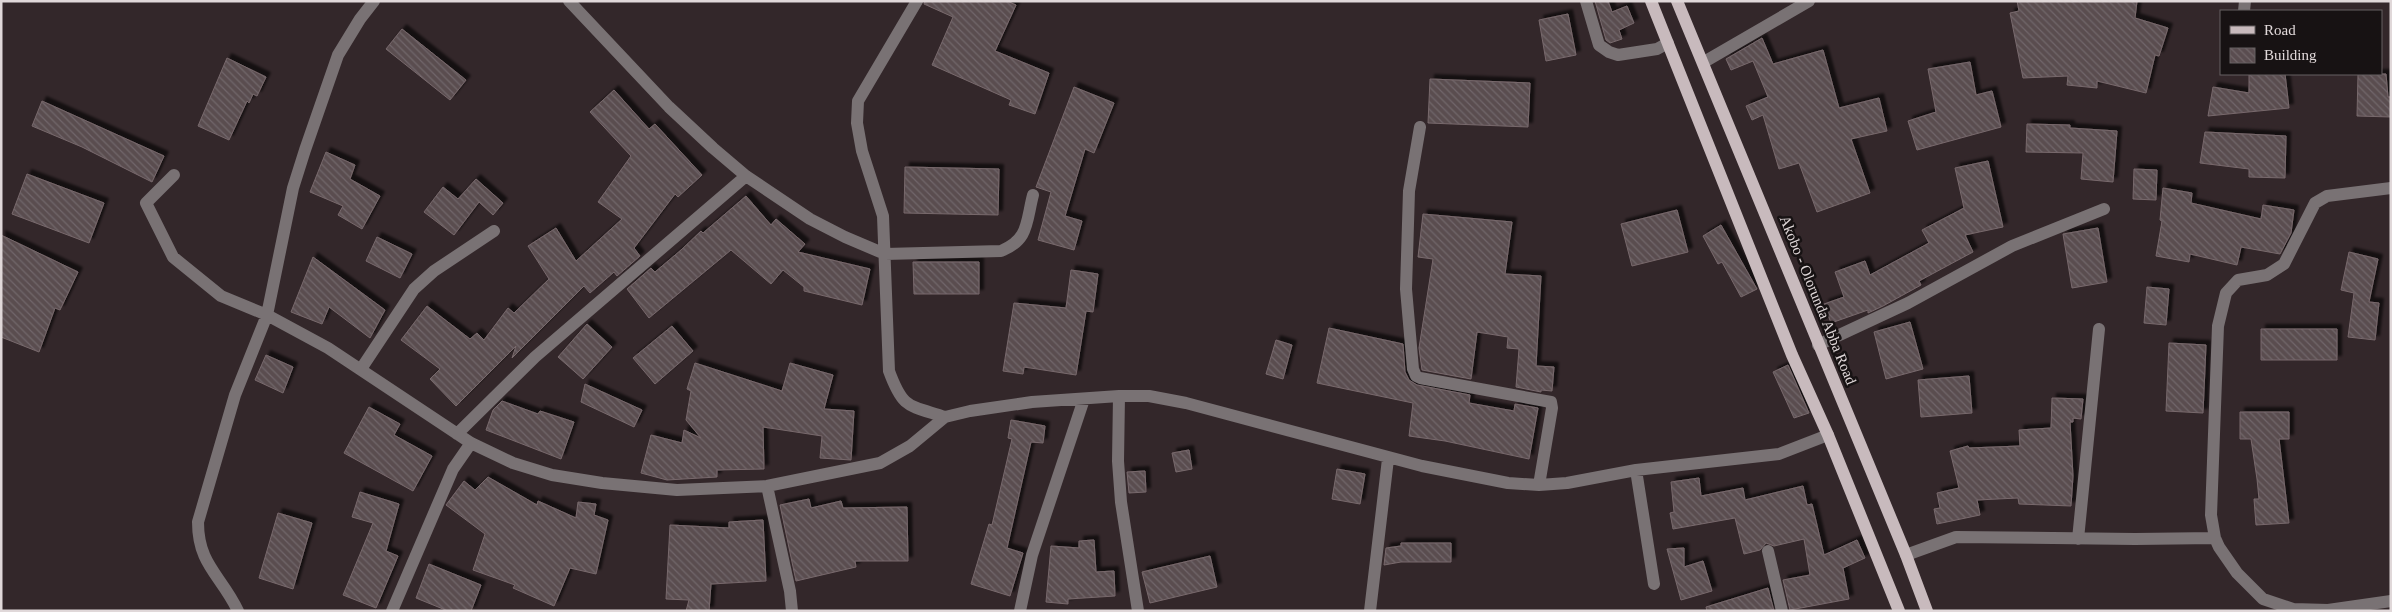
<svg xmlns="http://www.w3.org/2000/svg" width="2392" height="612" viewBox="0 0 2392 612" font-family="Georgia,serif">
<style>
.building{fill:url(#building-back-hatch);stroke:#78696c;filter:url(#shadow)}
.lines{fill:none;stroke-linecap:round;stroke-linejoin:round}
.minor{stroke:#797274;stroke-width:12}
.major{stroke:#c8babd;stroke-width:12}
.labels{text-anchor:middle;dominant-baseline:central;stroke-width:5;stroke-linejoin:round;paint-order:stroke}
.street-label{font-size:15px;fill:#e0d8d9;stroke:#171213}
</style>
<defs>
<pattern id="building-back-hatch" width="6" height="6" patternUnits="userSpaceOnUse" patternTransform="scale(1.25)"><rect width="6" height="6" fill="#5a4d50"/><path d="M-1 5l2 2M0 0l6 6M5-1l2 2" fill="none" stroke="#716669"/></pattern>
<filter id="shadow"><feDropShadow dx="4.5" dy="-4.5" stdDeviation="1" flood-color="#0009"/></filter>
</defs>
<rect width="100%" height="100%" fill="#33272a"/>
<!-- building -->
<path class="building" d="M925 1H1007L1016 5 995 51 1049 73 1035 114 1009 105 1011 100 932 65 953 17 924 4Z
M1595 1H1608L1612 12 1627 6 1634 23 1619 30 1622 39 1610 43 1606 40Z
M2017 1H2137L2135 18 2168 28 2159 56 2155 55 2146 93 2097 81V88L2067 85 2068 76 2023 78 2010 13 2019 11Z
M1568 14 1576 55 1546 61 1539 20Z
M402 29 466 80 450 100 386 49Z
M1762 38 1773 64 1823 50 1839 108 1879 98 1887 131 1851 139 1870 193 1817 212 1799 163 1779 169 1763 115 1752 120 1746 106 1768 97 1753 61 1731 70 1726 59Z
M227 58 266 77 257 96 253 94 249 103 247 101 229 140 198 126Z
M1970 62 1976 95 1992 91 2001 127 1917 150 1908 121 1936 112 1928 69Z
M2249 74H2285L2289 108 2208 116 2213 87 2249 93Z
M2358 74H2386L2388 97H2391V117L2357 116Z
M1430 79 1530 83 1528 127 1428 123Z
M1074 87 1114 103 1094 153 1085 149 1065 216 1082 221 1074 250 1038 240 1051 192 1036 187Z
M614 90 649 129 655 124 702 175 678 197 675 194 634 248 640 256 617 276 614 272 590 293 584 286 512 358 516 346 456 406 430 379 440 369 401 340 427 306 470 339 477 333 484 340 508 308 514 313 549 279 528 246 556 228 576 261 622 219 598 202 631 156 590 112Z
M42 101 164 156 152 182 82 147 32 126Z
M2027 124 2070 125V128L2117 131 2113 182 2081 179 2083 153 2026 152Z
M2205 132 2286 136 2285 178 2249 177V169L2200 163Z
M326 152 355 165 350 179 380 196 362 229 338 215 343 206 310 192Z
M1988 161 2003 227 1965 235 1973 252 1919 281 1921 285 1883 306 1868 313V310L1831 323 1824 304 1844 297 1835 272 1865 261 1870 275 1929 243 1922 230 1964 208 1955 168Z
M905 167 999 169 998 215 904 213Z
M2134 169 2157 170 2156 200 2133 199Z
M27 174 104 203 89 243 12 214Z
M476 179 503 203 493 215 479 202 454 235 424 212 443 187 458 199Z
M2163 188 2192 193 2191 203 2261 219 2263 205 2294 210 2291 233 2280 254 2241 247 2237 265 2190 254 2189 262 2156 256 2162 221 2160 220Z
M746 196 771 225 776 219 805 244 798 252 870 269 862 305 804 291V287L783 270 771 284 731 250 649 318 627 289 651 268 655 272 681 250 701 231 703 233Z
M1677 210 1688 252 1632 266 1621 224Z
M1423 214 1512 222 1505 274 1541 276 1536 366 1554 367 1552 391 1541 390V392L1516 387 1519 349 1507 348 1508 337 1477 332 1471 379 1422 370 1419 348 1433 259 1418 257Z
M1721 225 1757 289 1741 297 1722 262 1718 264 1703 236Z
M2098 228 2107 282 2072 288 2063 234Z
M1 235 78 272 60 310 55 308 39 352 1 337Z
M377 237 412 254 400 278 366 261Z
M2349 252 2378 259 2369 302 2379 303 2375 340 2348 337 2354 293 2341 290Z
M313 257 385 310 370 338 329 307 322 324 291 312Z
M913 262H979V294H914Z
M1071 270 1098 274 1093 312 1086 311 1076 375 1024 367 1023 374 1003 371 1014 303 1066 308Z
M2147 287 2169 289 2166 325 2144 323Z
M1910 322 1923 369 1886 379 1874 332Z
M587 324 612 347 583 379 558 357Z
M672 326 693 351 655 384 633 358Z
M1329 328 1403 344 1405 372 1409 380 1417 385 1470 395 1469 403 1514 411 1515 404 1538 408 1529 459 1445 441 1409 436 1413 403 1317 383Z
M2261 329H2337V360H2261Z
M1276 340 1292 345 1283 379 1266 374Z
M2169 343 2206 345 2203 413 2166 411Z
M266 355 293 367 283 393 255 380Z
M695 363 782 391 790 363 833 375 824 409 854 411 851 460 820 458 822 436 763 427 764 469 717 470V477L667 480 641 473 651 435 682 443 684 430 701 438 686 420 691 391 687 389Z
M1788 365 1809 413 1794 418 1773 372Z
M1969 376 1972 413 1921 417 1918 380Z
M585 384 642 410 634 427 581 402Z
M2052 398 2083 399 2081 419 2073 418V422H2070L2073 476 2071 506 2019 504 2018 498 1977 500 1980 515 1937 524 1934 509 1940 508 1937 493 1959 488 1950 451 1968 446 1969 448 2020 446 2019 430 2051 428Z
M502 401 538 414 540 411 574 422 561 459 486 430 493 410Z
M369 407 400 424 394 435 432 456 413 491 344 453Z
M2240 412H2289V439H2279L2289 523 2256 525 2254 499H2259L2257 479 2251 439H2240Z
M1011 420 1045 426 1043 443 1031 442 1007 548 1023 553 1010 596 971 584 989 524 992 525 1012 439 1008 438Z
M1189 450 1192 469 1176 472 1172 453Z
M1337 469 1365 474 1360 504 1332 499Z
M1145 471 1146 492 1129 493 1127 472Z
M488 477 537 505 538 501 576 518 578 502 596 504 594 515 608 520 596 574 570 568 554 606 513 588 515 585 473 570 485 534 446 505 464 481 475 490Z
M1699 478 1701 496 1743 488 1745 500 1803 486 1807 505 1812 504 1824 555 1857 540 1865 558 1843 568 1849 599 1790 610 1783 580 1810 575 1804 539 1774 546 1766 543 1760 550 1744 554 1735 518 1673 529 1670 513 1674 512 1671 482Z
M360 492 399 504 386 551 398 556 376 608 343 595 373 523 352 517Z
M809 499 811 508 841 501 843 508 907 507 908 561H855L856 567 796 581 780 505Z
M278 513 312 523 293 589 259 578Z
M763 520 766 581 711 584 709 611H686L689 600 666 599 670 525 729 528V522Z
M1094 540 1096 572 1114 571 1115 596 1068 599V604L1046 602 1051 546 1079 548V541Z
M1401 543H1451V562H1401L1384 565 1386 548 1401 546Z
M1684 548V567L1703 561 1712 591 1681 600 1667 549Z
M1210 556 1217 587 1150 603 1142 572Z
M429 564 481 585 471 611H448L416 598Z
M1768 588 1774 611H1707L1706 607Z"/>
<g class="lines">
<!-- minor -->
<path class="minor" d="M569 1 669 107 713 148 746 176 810 219 845 237 885 254 1001 251C1029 240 1026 222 1033 195
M917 1 858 101 857 123 862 151 883 216 889 371C903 409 908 405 945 417
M1586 1 1599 45 1609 52 1618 55 1657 49 1668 43
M2244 11 2245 1
M1704 62 1809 1
M1420 127 1409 191 1406 289 1413 369 1416 376 1420 378 1551 402 1552 408 1539 485
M174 175 146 203 173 257 221 296 267 315 328 348 471 443 513 463 552 475 602 483 677 490 767 486 880 463 910 446 945 417 970 411 1032 402 1119 396H1149L1186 403 1422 466 1508 483 1539 485 1567 483 1636 470 1779 454 1828 435
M2391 188 2327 196 2315 203 2284 264 2267 275 2238 280 2226 293 2218 326 2211 515 2215 538 2219 547 2237 573 2263 599 2293 609 2328 610 2391 601
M1818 345 1908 303 2012 246 2104 209
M361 369 414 289 434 271 494 231
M1119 396 1118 461 1121 502 1138 611
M457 434 535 357 746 176
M1636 470 1654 584
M767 486 790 591 792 611
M2078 539 2099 329
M1768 551 1782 611
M1906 555 1956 537 2135 539 2215 538
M238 611C221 575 198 565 198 522L235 395 267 315 293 188 305 150 338 55 360 19 374 1
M392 611 453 469 471 443
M1020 611 1032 555 1084 399
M1370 611 1388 459"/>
<!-- major -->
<path class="major" d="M1651 1 1792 355 1828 435 1899 611
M1677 1 1906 555 1927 611"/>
</g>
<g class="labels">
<!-- street labels -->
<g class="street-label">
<text transform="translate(1818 300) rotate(68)">Akobo - Olorunda Abba Road</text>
</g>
</g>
<!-- border -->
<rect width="2392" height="612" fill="none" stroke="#e0d8d9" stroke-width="5"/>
<!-- legend -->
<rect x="2220" y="10" width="162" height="65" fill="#171213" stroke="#676162"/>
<rect x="2230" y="26" width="25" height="8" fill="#c8babd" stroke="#676162"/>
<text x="2264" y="35" font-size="15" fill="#e0d8d9">Road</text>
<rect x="2230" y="48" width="25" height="15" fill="url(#building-back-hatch)" stroke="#676162"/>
<text x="2264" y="60" font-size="15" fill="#e0d8d9">Building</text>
</svg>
